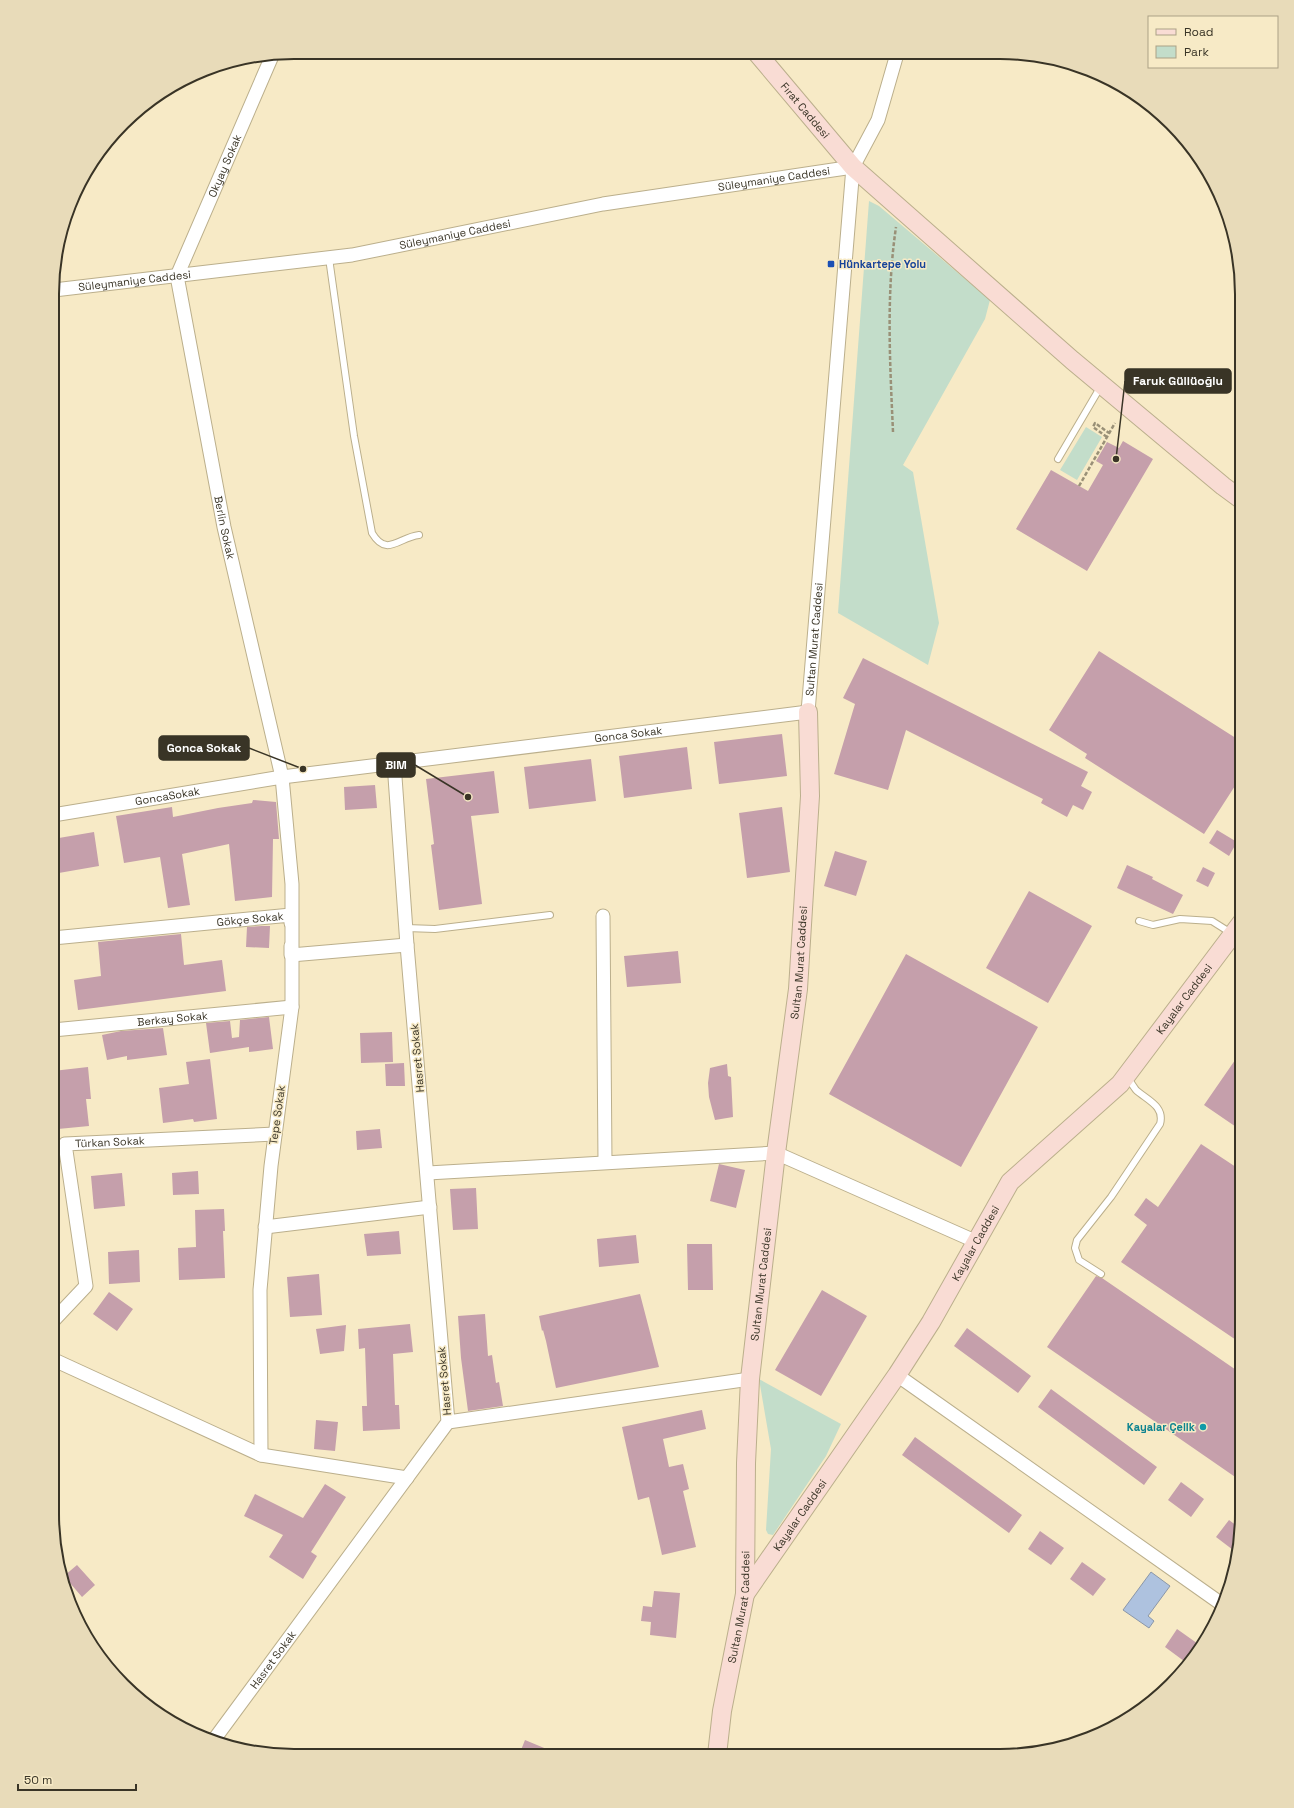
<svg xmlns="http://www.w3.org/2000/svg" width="1294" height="1808" viewBox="0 0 1294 1808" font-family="'Space Grotesk',sans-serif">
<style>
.green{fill:#c3ddca}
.water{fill:#aec2df;stroke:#8b97a8}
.building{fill:#c59fab}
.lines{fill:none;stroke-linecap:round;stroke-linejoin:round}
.lane-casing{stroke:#bbaf8c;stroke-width:8}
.street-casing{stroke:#bbaf8c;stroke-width:15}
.secondary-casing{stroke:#bbaf8c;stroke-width:20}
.path{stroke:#999077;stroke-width:2.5;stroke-dasharray:4 2;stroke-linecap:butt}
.lane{stroke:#fff;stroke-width:6}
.street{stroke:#fff;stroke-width:13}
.secondary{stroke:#f9dcd4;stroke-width:18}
.transit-dot{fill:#1a4fb4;stroke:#f7eac6;stroke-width:1.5}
.culture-dot{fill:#0f9aa8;stroke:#f7eac6;stroke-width:1.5}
.labels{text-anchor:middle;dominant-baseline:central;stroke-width:3;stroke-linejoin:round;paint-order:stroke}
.street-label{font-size:11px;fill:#393426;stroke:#f7eac6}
.transit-label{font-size:11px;font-weight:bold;fill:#164399;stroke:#f7eac6;text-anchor:start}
.culture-label{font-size:11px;font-weight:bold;fill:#0d838f;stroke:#f7eac6;text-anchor:end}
.rim{fill:none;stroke:#393426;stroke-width:2}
.leader{fill:none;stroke:#393426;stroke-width:1.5}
.callout-dot{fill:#393426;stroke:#f7eac6;stroke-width:1.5}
.callout{fill:#393426;stroke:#393426;stroke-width:1.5}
.callout-label{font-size:12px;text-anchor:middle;font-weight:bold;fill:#fff}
</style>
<rect width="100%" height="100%" fill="#f7eac6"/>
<!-- green -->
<path class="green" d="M869 201 879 206 990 300 985 319 903 465 913 472 939 623 928 665 838 613Z
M1086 427 1102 437 1077 480 1060 470Z
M759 1379 841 1424 826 1456 773 1535 768 1534 766 1530 771 1449Z"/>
<!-- water -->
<path class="water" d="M1151 1572 1170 1586 1148 1616 1154 1621 1149 1628 1123 1610Z"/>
<!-- building -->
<path class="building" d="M1123 441 1153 459 1087 571 1016 529 1051 470 1088 491 1103 465 1096 461 1107 442 1119 448Z
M1099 651 1242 742V775L1204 834 1085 758 1087 754 1049 730Z
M863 658 1088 772 1081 786 1092 792 1083 810 1073 805 1067 817 1041 803 1043 799 906 730 888 790 834 774 855 704 843 698Z
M782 734 787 776 719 784 714 742Z
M687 747 692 789 624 798 619 756Z
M591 759 596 801 529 809 524 767Z
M494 771 499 813 471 816 482 904 439 910 431 845 434 844 426 779Z
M375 785 377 808 345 810 344 787Z
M253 800 276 802 279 839H273L272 897 235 901 229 844 182 854 190 905 168 908 160 857 124 863 116 816 172 807 173 817 218 808 252 803Z
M782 807 790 872 747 878 739 813Z
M1217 830 1237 842 1229 856 1209 843Z
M94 832 99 866 53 874V839Z
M835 851 867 861 856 896 824 886Z
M1127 865 1153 877 1152 879 1183 895 1173 914 1117 888Z
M1203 867 1215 873 1208 887 1196 881Z
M1029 891 1092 926 1048 1003 986 968Z
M262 926H270L269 948 246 947 247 927Z
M181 934 184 965 222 960 226 991 78 1010 74 980 101 976 98 942Z
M678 951 681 983 627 987 624 956Z
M906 954 1038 1027 961 1167 829 1094Z
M269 1017 273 1049 249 1052V1047L210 1053 206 1023 230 1021 232 1038 239 1037 240 1020Z
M163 1028 167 1055 127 1060V1056L107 1060 102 1035 121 1031Z
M392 1032 393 1062 361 1063 360 1033Z
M1242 1050V1131L1204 1105Z
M210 1059 217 1119 194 1122 193 1119 163 1123 159 1088 189 1084 186 1062Z
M404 1063 405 1086H386L385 1064Z
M727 1064 728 1076 731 1077 733 1117 715 1120 709 1097 708 1083 710 1068Z
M88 1067 91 1099H86L89 1126 58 1129 56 1102H53V1071Z
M380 1129 382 1148 357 1150 356 1131Z
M1201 1144 1242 1171V1344L1121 1262 1147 1225 1134 1215 1146 1198 1158 1207Z
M719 1164 745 1170 736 1208 710 1201Z
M198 1171 199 1194 173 1195 172 1173Z
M122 1173 125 1206 94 1209 91 1176Z
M476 1188 478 1229 453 1230 450 1189Z
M224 1209 225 1231H223L225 1278 179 1280 178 1248 196 1247 195 1210Z
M399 1231 401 1254 367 1256 364 1234Z
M636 1235 639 1263 599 1267 597 1239Z
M687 1244H712L713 1290H688Z
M139 1250 140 1282 109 1284 108 1252Z
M319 1274 322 1315 290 1317 287 1277Z
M1096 1276 1102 1278 1242 1374 1241 1481 1047 1347Z
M822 1290 867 1316 821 1396 775 1370Z
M109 1292 133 1309 117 1331 93 1314Z
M640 1294 659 1367 556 1388 546 1341 543 1330 542 1331 539 1316Z
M485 1314 488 1356 492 1355 496 1383 499 1382 503 1406 468 1411 461 1358 458 1316Z
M410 1324 413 1352 393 1354 395 1405H399L400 1429 363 1431 362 1406H367L365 1348 359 1349 358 1329Z
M346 1325 344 1351 320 1354 316 1329Z
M967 1328 1031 1376 1018 1393 954 1346Z
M1051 1389 1157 1467 1144 1485 1038 1407Z
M702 1410 706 1429 663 1439 669 1467 683 1464 689 1489 683 1491 696 1547 662 1555 649 1497 638 1500 622 1427Z
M316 1420 338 1422 335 1451 314 1449Z
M915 1437 1022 1515 1009 1533 902 1455Z
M1181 1482 1204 1499 1191 1517 1168 1500Z
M325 1484 346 1497 311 1552 317 1556 303 1579 269 1557 283 1535 244 1516 255 1494 303 1518Z
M1229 1520 1241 1529 1237 1553 1216 1537Z
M1040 1531 1064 1548 1051 1565 1028 1549Z
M1082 1562 1106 1579 1093 1596 1070 1579Z
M77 1565 95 1585 82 1597 64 1576Z
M654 1591 680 1593 676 1638 650 1635 651 1622 641 1621 643 1606 652 1607Z
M1177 1629 1201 1646 1188 1664 1165 1647Z
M525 1740 561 1755H519Z"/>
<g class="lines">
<defs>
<path id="lane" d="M329 258 354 436 372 533C387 558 399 537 419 535
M1058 459 1101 386
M1139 921 1153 925 1180 919 1212 921 1231 933
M406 928 435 929 550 915
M1101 1274 1079 1260 1075 1248 1077 1240 1111 1197 1160 1124C1165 1106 1147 1100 1136 1090 1133 1086 1130 1081 1127 1077"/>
<g id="street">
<path id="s1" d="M177 276 224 527 282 777 292 884V1007L271 1166 260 1290 261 1455"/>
<path id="s2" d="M177 276 272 56"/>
<path id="s3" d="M54 290 352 255 603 204 853 167"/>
<path id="s4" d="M53 815 282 777 808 712 853 167 878 120 897 54"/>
<path d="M603 916 605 1162"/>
<path id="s5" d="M53 938 291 915V923"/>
<path d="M291 946V955L407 945"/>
<path id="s6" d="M53 1030 292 1007"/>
<path d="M428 1173 776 1153 977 1242"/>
<path d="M265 1227 430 1207"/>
<path id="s7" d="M52 1322 86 1286 65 1144 275 1134"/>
<path d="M52 1359 261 1455 407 1478"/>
<path d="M897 1375 1223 1605"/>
<path d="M448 1422 750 1379"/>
<path id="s8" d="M213 1741 448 1422 407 945 394 763"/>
</g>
<g id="secondary">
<path id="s9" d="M757 53 853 167 1072 360 1223 486 1242 500"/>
<path id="s10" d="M745 1594 897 1375 931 1322 1010 1182 1120 1084 1242 922"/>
<path id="s11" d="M717 1755 722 1711 745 1594 746 1463 750 1379 776 1153 798 989 810 796 808 712"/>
</g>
</defs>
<!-- lane casing -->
<use href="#lane" class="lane-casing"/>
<!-- street casing -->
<use href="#street" class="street-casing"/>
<!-- secondary casing -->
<use href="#secondary" class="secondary-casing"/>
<!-- path -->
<path class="path" d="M893 432C890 363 886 295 896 227
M1107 437 1093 427 1095 423 1109 433
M1079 486 1115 423"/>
<!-- lane -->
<use href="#lane" class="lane"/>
<!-- street -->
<use href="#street" class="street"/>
<!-- secondary -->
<use href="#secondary" class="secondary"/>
</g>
<!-- markers -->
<rect class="transit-dot" x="827" y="260" width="8" height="8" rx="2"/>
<circle class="culture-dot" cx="1203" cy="1427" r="4"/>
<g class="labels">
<!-- street labels -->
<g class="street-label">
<text stroke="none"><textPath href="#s9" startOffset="75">Fırat Caddesi</textPath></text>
<text stroke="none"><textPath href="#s2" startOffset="120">Okyay Sokak</textPath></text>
<text stroke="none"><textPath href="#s3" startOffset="729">Süleymaniye Caddesi</textPath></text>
<text stroke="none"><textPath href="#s3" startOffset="405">Süleymaniye Caddesi</textPath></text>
<text stroke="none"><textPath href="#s3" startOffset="81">Süleymaniye Caddesi</textPath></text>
<text stroke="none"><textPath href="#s1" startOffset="256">Berlin Sokak</textPath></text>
<text stroke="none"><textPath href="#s4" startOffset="835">Sultan Murat Caddesi</textPath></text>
<text stroke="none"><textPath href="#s4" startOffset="581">Gonca Sokak</textPath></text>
<text stroke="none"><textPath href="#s4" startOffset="116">GoncaSokak</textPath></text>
<text stroke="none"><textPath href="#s5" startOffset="198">Gökçe Sokak</textPath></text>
<text stroke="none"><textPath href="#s11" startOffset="798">Sultan Murat Caddesi</textPath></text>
<text stroke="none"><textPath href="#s10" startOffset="744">Kayalar Caddesi</textPath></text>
<text stroke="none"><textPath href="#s6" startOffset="120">Berkay Sokak</textPath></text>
<text transform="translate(417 1058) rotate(-95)">Hasret Sokak</text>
<text transform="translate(277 1115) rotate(-82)">Tepe Sokak</text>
<text stroke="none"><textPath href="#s7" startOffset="238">Türkan Sokak</textPath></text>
<text stroke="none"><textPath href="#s10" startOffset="420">Kayalar Caddesi</textPath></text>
<text stroke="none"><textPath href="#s11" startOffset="474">Sultan Murat Caddesi</textPath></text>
<text transform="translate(444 1381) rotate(-95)">Hasret Sokak</text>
<text stroke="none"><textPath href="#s10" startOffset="96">Kayalar Caddesi</textPath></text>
<text stroke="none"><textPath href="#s11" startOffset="150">Sultan Murat Caddesi</textPath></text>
<text stroke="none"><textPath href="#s8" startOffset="101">Hasret Sokak</textPath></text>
</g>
<!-- transit labels -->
<g class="transit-label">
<text x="839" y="264">Hünkartepe Yolu</text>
</g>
<!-- culture labels -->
<g class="culture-label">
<text x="1195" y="1427">Kayalar Çelik</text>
</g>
</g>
<!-- crop -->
<path d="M0 0H1294V1808H0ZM294 59H1000A235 235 0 0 1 1235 294V1514A235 235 0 0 1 1000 1749H294A235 235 0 0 1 59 1514V294A235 235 0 0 1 294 59Z" fill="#e8dbb9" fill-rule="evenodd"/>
<path class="rim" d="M294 59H1000A235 235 0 0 1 1235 294V1514A235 235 0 0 1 1000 1749H294A235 235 0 0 1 59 1514V294A235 235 0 0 1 294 59Z"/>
<!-- callouts -->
<path class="leader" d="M1116 459L1125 381M303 769L249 748M468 797L415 765"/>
<g class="callout-dot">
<circle cx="1116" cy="459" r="4"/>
<circle cx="303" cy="769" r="4"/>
<circle cx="468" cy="797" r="4"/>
</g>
<g class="callout">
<rect x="1125" y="369" width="106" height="24" rx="4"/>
<rect x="159" y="736" width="90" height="24" rx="4"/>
<rect x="377" y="753" width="38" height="24" rx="4"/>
</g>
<g class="callout-label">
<text x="1178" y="385">Faruk Güllüoğlu</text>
<text x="204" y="752">Gonca Sokak</text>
<text x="396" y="769">BIM</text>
</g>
<!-- legend -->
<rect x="1148" y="16" width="130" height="52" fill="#f7eac6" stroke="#aba186"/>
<rect x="1156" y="29" width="20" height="6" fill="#f9dcd4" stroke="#aba186"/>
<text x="1184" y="36" font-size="12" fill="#393426">Road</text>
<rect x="1156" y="46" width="20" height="12" fill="#c3ddca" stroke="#aba186"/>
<text x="1184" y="56" font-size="12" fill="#393426">Park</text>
<!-- scale -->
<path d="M18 1784v6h118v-6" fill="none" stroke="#393426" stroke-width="2"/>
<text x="24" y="1784" font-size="12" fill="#393426" stroke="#f7eac6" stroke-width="3" paint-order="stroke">50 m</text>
</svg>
